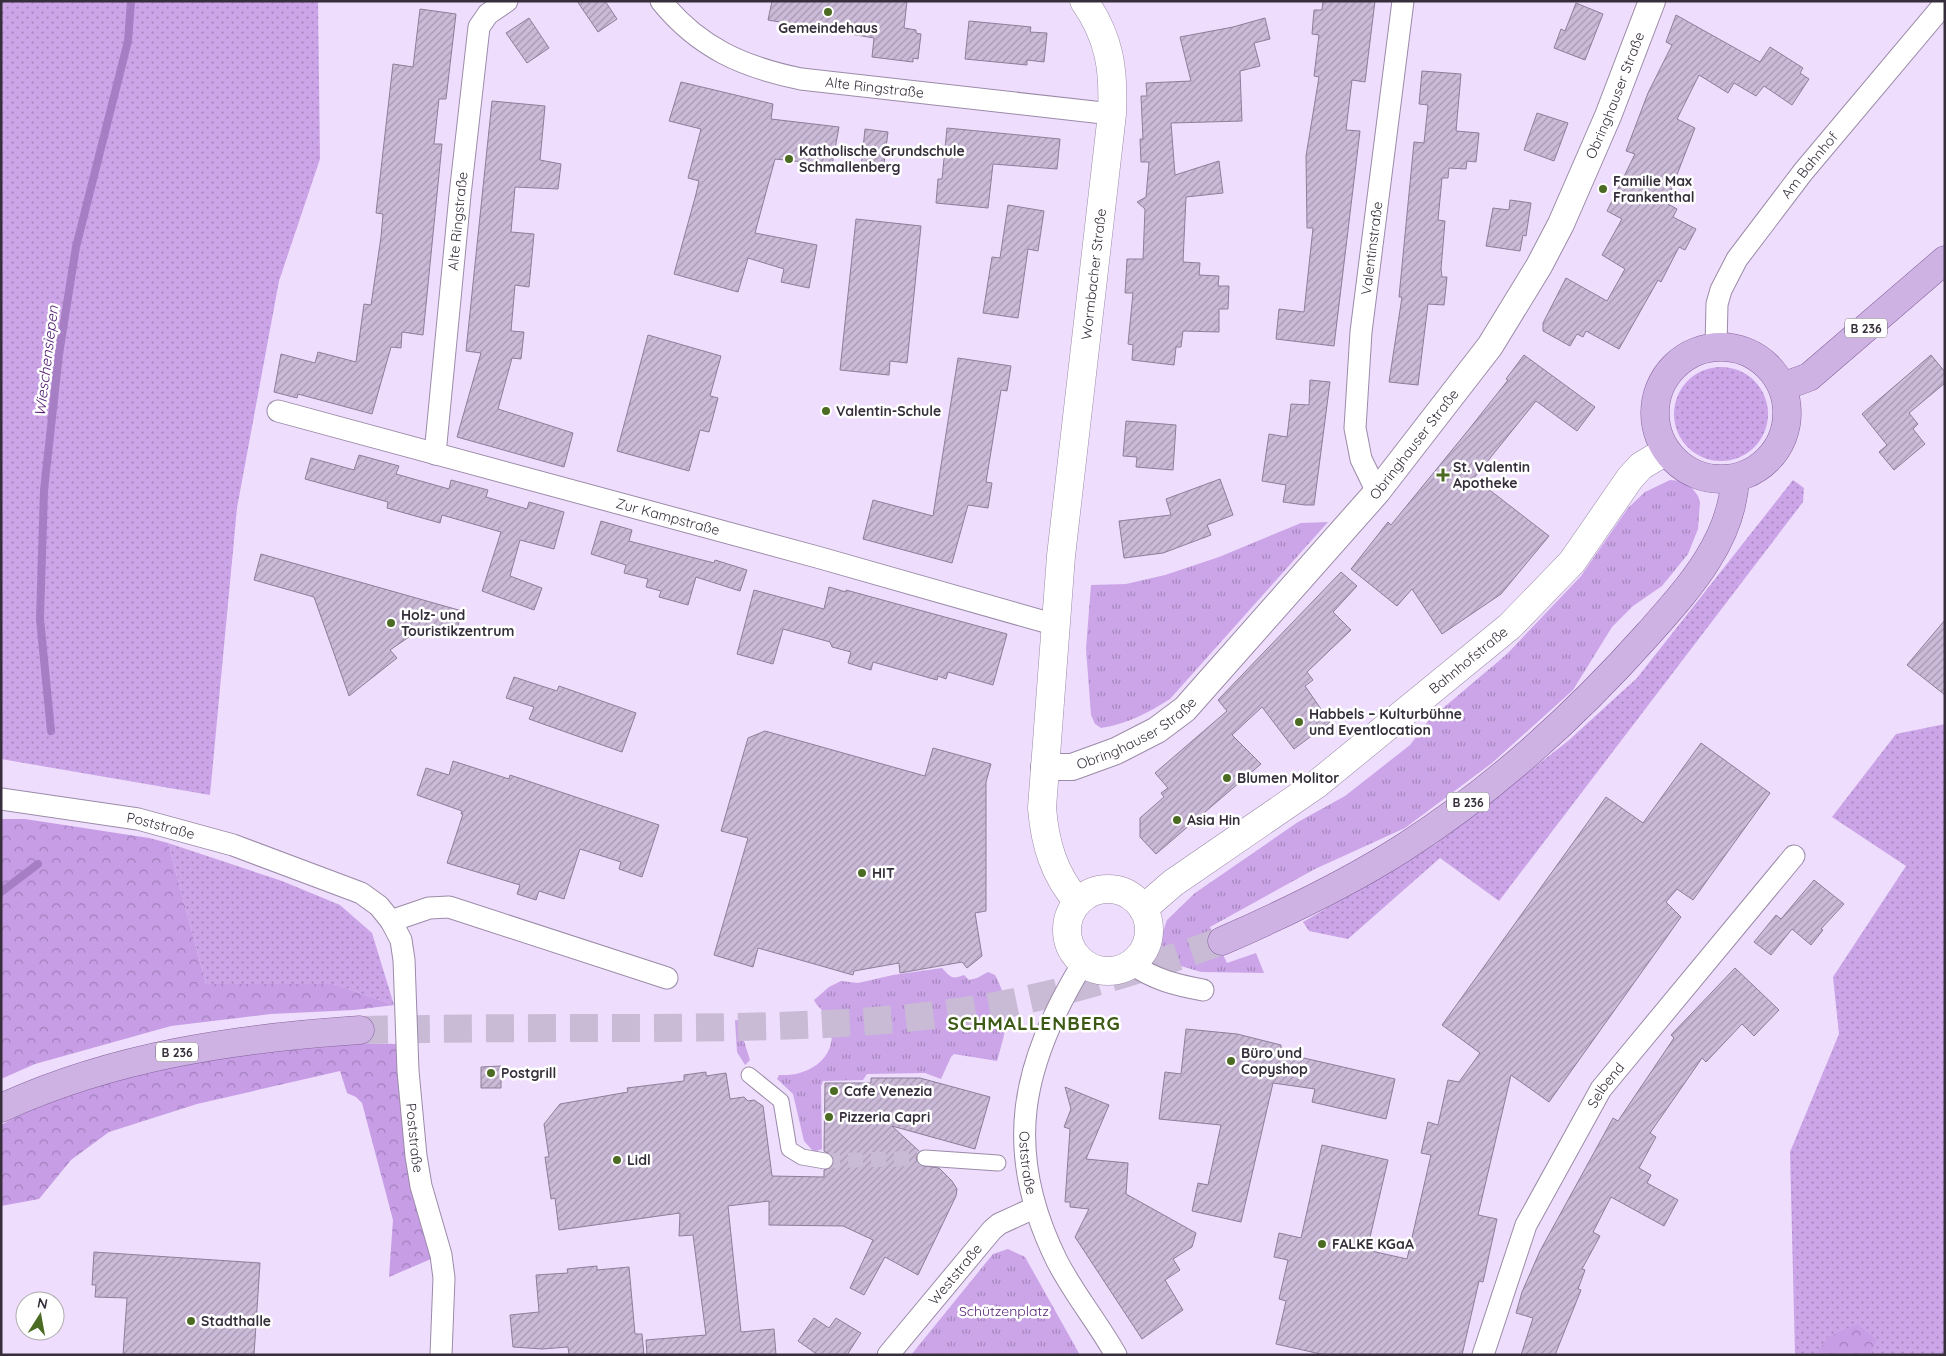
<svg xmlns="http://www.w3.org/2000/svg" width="1946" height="1356" viewBox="0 0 1946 1356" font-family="Quicksand,sans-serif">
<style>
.grass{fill:url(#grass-dots)}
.forest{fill:url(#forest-crowns)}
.park{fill:url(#park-tufts)}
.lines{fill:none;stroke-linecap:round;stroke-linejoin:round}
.stream{stroke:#a67ec4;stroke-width:8}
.building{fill:url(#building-hatch);stroke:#8d7e9a}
.pedestrian-tunnel{stroke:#c9bad5;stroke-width:15;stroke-dasharray:15 8;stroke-linecap:butt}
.primary-tunnel{stroke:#c9bad5;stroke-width:28;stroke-dasharray:28 14;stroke-linecap:butt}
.pedestrian-casing{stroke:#9b8ba8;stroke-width:17}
.minor-casing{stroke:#9b8ba8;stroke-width:23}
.tertiary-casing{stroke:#9b8ba8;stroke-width:28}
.secondary-casing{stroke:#9b8ba8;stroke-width:29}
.primary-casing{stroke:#84639c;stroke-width:29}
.pedestrian{stroke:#fff;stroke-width:15}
.minor{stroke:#fff;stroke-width:21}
.tertiary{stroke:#fff;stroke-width:26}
.secondary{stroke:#fff;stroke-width:28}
.primary{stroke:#ceb2e3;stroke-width:28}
.poi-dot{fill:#4a6b21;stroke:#fff;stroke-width:2}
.labels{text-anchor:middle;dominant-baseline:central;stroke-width:5;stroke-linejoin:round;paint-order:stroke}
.shield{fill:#fff;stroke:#726d76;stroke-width:1}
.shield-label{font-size:12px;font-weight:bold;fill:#362f3b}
.poi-label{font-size:14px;font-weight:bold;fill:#362f3b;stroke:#fff;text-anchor:start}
.street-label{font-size:14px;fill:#362f3b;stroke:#fff}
.park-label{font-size:14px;fill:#572277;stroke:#fff}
.water-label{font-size:15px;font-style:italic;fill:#552074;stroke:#fff}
.district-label{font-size:19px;font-weight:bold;letter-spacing:1px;fill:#3c5915;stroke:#fff}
</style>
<defs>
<pattern id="grass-dots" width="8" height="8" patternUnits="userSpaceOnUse" patternTransform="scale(1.25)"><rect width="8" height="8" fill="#cba5e8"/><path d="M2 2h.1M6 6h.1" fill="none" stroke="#a687bd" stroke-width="1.8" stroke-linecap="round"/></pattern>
<pattern id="forest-crowns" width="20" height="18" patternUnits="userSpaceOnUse" patternTransform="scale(1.25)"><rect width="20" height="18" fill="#c79de6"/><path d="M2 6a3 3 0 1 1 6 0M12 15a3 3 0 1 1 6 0" fill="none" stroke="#a280bc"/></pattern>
<pattern id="park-tufts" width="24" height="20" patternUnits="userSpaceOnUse" patternTransform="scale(1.25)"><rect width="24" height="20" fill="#cba5e8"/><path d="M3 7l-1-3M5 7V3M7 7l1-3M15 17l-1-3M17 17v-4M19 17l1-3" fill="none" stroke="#a687bd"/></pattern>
<pattern id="building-hatch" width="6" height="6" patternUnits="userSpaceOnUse" patternTransform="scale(1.25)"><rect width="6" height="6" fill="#cbbad8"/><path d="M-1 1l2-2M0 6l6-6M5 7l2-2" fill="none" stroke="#a698b0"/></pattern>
</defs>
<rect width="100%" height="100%" fill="#eeddfc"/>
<!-- grass -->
<path class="grass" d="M1 1H318L320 159 279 281 237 508 210 795 1 759Z
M1674 414a47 47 0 1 1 94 0a47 47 0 1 1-94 0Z
M1793 480 1804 488 1803 502 1499 901 1440 858 1348 939 1309 931 1303 922 1436 844 1568 741 1637 678Z
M1945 724V1355H1795L1790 1152 1839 1034 1833 977 1906 866 1832 817 1896 734Z
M168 843 282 881 340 905 372 933 394 1005 334 984H206Z"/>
<!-- forest -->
<path class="forest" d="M1 819H25L149 838 168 843 206 984H334L394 1005 354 1010 271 1014 171 1026 35 1064 1 1079Z
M342 1043 399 1044 414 1196 431 1259 389 1277 393 1220 362 1103 356 1097 347 1093 340 1071 197 1104 109 1132 71 1160 39 1199 1 1206V1125L65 1091 252 1049Z
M1857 1324 1877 1340 1870 1355H1816L1828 1337Z"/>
<!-- park -->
<path class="park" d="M1670 480 1682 481 1692 488 1698 496 1700 502 1698 529 1688 554 1662 586 1633 606 1612 627 1573 690 1492 763 1405 828 1315 869 1210 927 1227 963 1256 953 1264 973 1201 972 1181 966 1162 953 1161 938 1167 920 1195 893 1298 822 1345 796 1410 745 1429 720 1507 654 1581 576 1628 508 1645 492Z
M1328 522 1170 699C1148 713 1127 724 1101 728L1095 724 1091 715 1086 648 1091 585 1126 584 1165 575 1219 557 1301 523Z
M942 968C951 977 951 980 964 975L969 980 977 978 988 972 995 975C1013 1009 1007 1026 997 1061L954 1054 951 1057 941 1079 925 1073 867 1074 863 1080 823 1081 821 1086 822 1149 814 1152 804 1141 793 1094 777 1079 779 1075C811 1077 843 1054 828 1018 825 1011 817 1007 814 1000L829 987 841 981 858 983 893 975Z
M735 1020 742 1021 743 1038 750 1060 745 1065 737 1052Z
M1008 1249 1025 1257 1080 1355H911L993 1254Z"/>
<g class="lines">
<!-- stream -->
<path class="stream" d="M51 731 40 619 44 490 59 354 76 247 128 41 131 1
M1 892 38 864"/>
</g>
<!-- building -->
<path class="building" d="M577 1H605L617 19 598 32Z
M772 1H907L904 28 916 30V33L921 34 918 59 913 58V62L872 57 874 38 768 20Z
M1323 1H1375L1365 82 1352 80 1346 130 1360 131 1334 346 1276 339 1279 309 1304 312 1313 228H1307L1306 156 1319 77 1314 76 1319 35 1312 34 1314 10H1322Z
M1576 3 1603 14 1585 60 1554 48 1561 29 1565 31Z
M420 9 456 14 446 99H439L434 144H442L423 335 402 332 401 348 391 347 372 414 298 394 297 398 274 392 281 354 315 363 318 352 356 362 364 304 371 305 381 237 383 214 376 213 393 64 413 67Z
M1676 15 1760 62 1770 47 1803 68 1800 73 1809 79 1792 105 1764 86 1756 96 1734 83 1728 93 1699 75 1677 119 1695 128 1666 203 1677 209 1673 217 1696 229 1685 250 1679 247 1661 282 1658 280 1619 349 1586 331 1583 337 1577 334 1570 346 1543 331V323L1566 278 1607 301 1625 269 1602 255 1622 219 1607 211 1635 154 1626 151 1648 93 1672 45 1666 42Z
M529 18 549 48 527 63 506 33Z
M1265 18 1270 39 1254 43 1260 66 1240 71 1242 121 1171 123 1175 175 1219 161 1223 193 1186 197 1183 262 1200 263 1199 275 1219 276 1218 286H1229L1228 309H1219V332L1183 331 1181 347H1176L1174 365 1132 360 1133 345 1128 344 1133 293H1125L1127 259H1143L1145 209 1137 202 1146 197 1149 162H1141L1140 139H1143L1141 96H1147L1146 83 1191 81 1180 37 1233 27Z
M969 21 1031 27 1030 32 1047 33 1044 62 1027 60V65L965 59Z
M1422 71 1461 74 1456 131 1479 133 1476 162 1467 161 1466 169 1449 168 1448 178H1442L1438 220 1445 221 1441 269 1442 277H1447L1444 305 1428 304 1418 385 1389 382 1402 297H1399L1414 142 1424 143 1428 105 1419 104Z
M681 82 773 104 771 119 839 127 832 165 775 159 755 233 817 245 809 288 781 282 784 269 748 258 738 292 674 274 696 194 699 181 688 178 701 129 669 121Z
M492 101 545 106 540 160 561 164 558 189 515 187 511 232 534 234 529 287 515 285 511 331 524 332 521 359 512 358 498 409 573 433 564 467 457 437 481 353 466 351Z
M1537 113 1568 123 1554 161 1524 150Z
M947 128 1060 139 1057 169 993 164 988 208 936 203 938 179H942Z
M865 129 888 132 883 171 861 168Z
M1510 200 1531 203 1526 236 1523 235 1520 251 1486 246 1493 208 1509 210Z
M1008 205 1044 211 1038 251 1028 249 1018 318 983 313 992 257 1000 258Z
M856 219 921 226 907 363 890 361 889 375 840 370Z
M648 335 721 356 710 396 718 398 709 432 700 430 689 471 617 451Z
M1524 355 1595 407 1577 431 1536 401 1474 478 1549 536 1501 594 1442 634 1412 589 1397 606 1351 569 1388 522 1391 525 1470 428 1508 380 1506 379Z
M1931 355 1945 372V383L1909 413 1918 424 1913 429 1925 444 1894 470 1879 452 1887 445 1862 414Z
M958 358 1011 366 1007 391 1001 390 986 482 992 483 988 508 968 505 952 563 863 539 873 500 933 516Z
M1310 380 1330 382 1314 505H1305L1283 502 1286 485 1262 481 1269 434 1287 437 1291 404 1309 405Z
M1126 421 1176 425 1173 470 1136 467 1137 457 1123 456Z
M359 455 399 466 396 474 449 489 451 480 488 490 486 497 527 509 529 502 564 512 554 549 520 540 510 576 542 588 534 610 482 591 501 532 442 515 440 523 387 508 388 502 305 479 311 458 354 470Z
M1220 479 1233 515 1207 525 1211 535 1163 553 1124 558 1119 521 1171 515 1166 499Z
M601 521 632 530 629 541 714 563 715 560 747 570 740 591 696 577 688 605 659 597 661 591 646 587 648 579 624 573 626 565 591 554Z
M261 554 462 611 455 637 422 628 390 650 397 658 349 696 314 597 254 580Z
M1341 572 1357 586 1333 612 1351 630 1307 672 1313 680 1305 686 1330 722 1294 749 1262 707 1232 735 1261 764 1156 854 1140 837V818L1164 797 1161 793 1168 788 1155 773 1227 711 1218 700Z
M829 587 846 592V590L1007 634 993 685 948 672 946 679 938 676 937 680 873 662 871 670 848 663 851 652 832 647 830 642 783 629 773 664 737 654 754 590 824 609Z
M1945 620V695L1907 665Z
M514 677 557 691 559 686 636 713 622 752 529 719 534 707 506 698Z
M765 731 925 776 933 748 991 764 986 782V911L975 913 982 956 967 968 962 962 900 973 899 963 854 971 853 975 758 948 753 967 714 955 748 838 721 831 748 738Z
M1701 743 1770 793 1693 900 1677 889 1666 902 1681 917 1549 1102 1511 1075 1478 1215 1497 1219 1483 1282 1479 1281 1462 1355H1325L1276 1344 1286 1301 1279 1299 1288 1260 1274 1257 1279 1233 1301 1238 1322 1145 1388 1160 1367 1250 1407 1259 1431 1155 1421 1153 1428 1122 1438 1125 1448 1080 1459 1082 1480 1053 1442 1025 1606 797 1643 823Z
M453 761 509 779 510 775 659 825 642 877 619 869 621 862 580 849 564 899 539 891 536 900 517 894 520 885 447 863 463 814H461L462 811 417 795 426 768 449 775Z
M1814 880 1844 904 1821 929 1823 930 1811 945 1792 929 1771 955 1754 942 1776 915 1781 919Z
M1735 968 1779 1010 1754 1036 1742 1024 1706 1062 1702 1058 1650 1133 1656 1137 1639 1168 1651 1175 1647 1183 1678 1200 1664 1226 1611 1197 1593 1232 1600 1236 1582 1269 1585 1270 1578 1289 1581 1290 1555 1355H1521L1533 1318 1516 1313 1522 1292 1540 1251 1585 1169 1613 1118 1618 1121 1674 1038 1671 1035Z
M1186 1029 1237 1034 1281 1045V1048L1292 1051 1291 1055 1395 1079 1386 1119 1312 1102 1315 1089 1273 1083 1241 1222 1192 1211 1198 1183 1208 1185 1221 1125 1159 1119 1165 1072 1181 1074Z
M501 1066V1088H481V1067Z
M706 1072V1076L726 1073 730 1099 744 1097 748 1101 754 1100 763 1106 772 1176 824 1177V1170L832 1167 834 1157 824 1151 825 1083H871V1078H920L990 1097 975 1149 892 1126 919 1151 916 1158 919 1165 939 1168 952 1181 957 1189 956 1196 918 1275 885 1257 864 1295 850 1288 873 1240 843 1226 769 1225V1201L728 1206 741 1332 774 1329 776 1355H647L646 1340 706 1335 693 1235 679 1236 680 1213 559 1230 555 1198 551 1199 545 1157H549L544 1124 560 1104 628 1092 627 1088 684 1081V1075Z
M1065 1087 1109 1105 1086 1159 1128 1163 1126 1194 1196 1233 1192 1247 1173 1259 1180 1270 1165 1280 1183 1310 1142 1339 1075 1237 1089 1209 1070 1207V1202H1065L1070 1129 1064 1127 1071 1109Z
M94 1252 260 1263 254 1355H123L127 1298 95 1297 96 1285H92Z
M597 1266V1270L629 1267 635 1334H642L644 1355H569L568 1347 542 1349 513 1347 510 1315 539 1312 536 1275 568 1273 567 1269Z
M814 1318 829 1328 836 1318 861 1333 847 1355H818L798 1341Z"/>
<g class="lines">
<!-- pedestrian-tunnel -->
<path class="pedestrian-tunnel" d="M825 1161 925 1158"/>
<!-- primary-tunnel -->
<path class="primary-tunnel" d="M360 1030C457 1028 555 1028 653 1028 762 1027 870 1026 977 1009 1062 995 1141 970 1222 941"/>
<defs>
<path id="pedestrian" d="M749 1075 781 1101 789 1149 802 1157 825 1161
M925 1158 998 1163"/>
<g id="minor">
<path id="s1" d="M661 1C699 48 743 67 801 79L1112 114"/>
<path id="s2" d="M1716 347 1717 304 1721 290 1737 259 1803 172 1945 3"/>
<path id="s3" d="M278 411 817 557 1056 625"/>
<path id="s4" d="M435 454 460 195 479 27 488 14 507 1"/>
<path id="s5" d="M1377 492 1361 459 1355 428 1361 332 1403 1"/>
<path id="s6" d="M1 799 138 819 233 845 361 893 379 906 391 921 401 940 404 960 408 1071 416 1156 421 1186 441 1255 444 1278 441 1355"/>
<path d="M391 921 429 908 449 907 667 978"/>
<path id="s7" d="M1083 963C1021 1065 1002 1150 1057 1261 1074 1294 1098 1323 1116 1355"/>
<path d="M1132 964C1155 980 1176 985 1203 990"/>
<path id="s8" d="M888 1355 992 1230 999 1224 1034 1208"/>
<path id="s9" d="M1483 1355 1526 1225 1601 1089 1794 856"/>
</g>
<g id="tertiary">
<path id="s10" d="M1044 767H1072L1116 751 1157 730 1185 709 1377 492 1490 346 1539 266 1561 224 1608 116 1652 1"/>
</g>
<g id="secondary">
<circle cx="1108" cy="930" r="41"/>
<path id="s11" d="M1078 902C1054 875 1045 844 1042 808L1061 556 1112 114C1114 70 1110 38 1084 1"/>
<path id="s12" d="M1143 909 1173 883 1317 784 1510 626 1572 562 1630 478 1641 466 1666 451"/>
</g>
<path id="primary" d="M1655 413a66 66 0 1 1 132 0a66 66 0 1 1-132 0Z
M1782 387 1809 377 1945 260
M1222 941C1284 914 1345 885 1403 848 1495 789 1576 715 1649 633 1688 589 1733 540 1735 478
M1 1108C114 1056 237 1038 360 1030"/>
</defs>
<!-- pedestrian casing -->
<use href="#pedestrian" class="pedestrian-casing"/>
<!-- minor casing -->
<use href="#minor" class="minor-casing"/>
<!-- tertiary casing -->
<use href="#tertiary" class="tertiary-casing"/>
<!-- secondary casing -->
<use href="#secondary" class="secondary-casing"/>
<!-- primary casing -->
<use href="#primary" class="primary-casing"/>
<!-- pedestrian -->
<use href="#pedestrian" class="pedestrian"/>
<!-- minor -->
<use href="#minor" class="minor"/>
<!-- tertiary -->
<use href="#tertiary" class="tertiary"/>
<!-- secondary -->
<use href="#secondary" class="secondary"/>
<!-- primary -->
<use href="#primary" class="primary"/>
</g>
<!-- markers -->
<g class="poi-dot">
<circle cx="828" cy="12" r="5"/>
<circle cx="789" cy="159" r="5"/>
<circle cx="1603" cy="189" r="5"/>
<circle cx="826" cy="411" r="5"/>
<path d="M1440.5 467.5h5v5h5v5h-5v5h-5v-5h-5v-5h5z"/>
<circle cx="391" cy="623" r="5"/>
<circle cx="1299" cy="722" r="5"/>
<circle cx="1227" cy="778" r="5"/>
<circle cx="1177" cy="820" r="5"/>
<circle cx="862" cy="873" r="5"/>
<circle cx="1231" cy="1061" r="5"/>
<circle cx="491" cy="1073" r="5"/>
<circle cx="834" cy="1091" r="5"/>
<circle cx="829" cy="1117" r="5"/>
<circle cx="617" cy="1160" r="5"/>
<circle cx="1322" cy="1244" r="5"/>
<circle cx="191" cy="1321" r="5"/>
</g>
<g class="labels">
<!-- shield labels -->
<g class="shield">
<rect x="1845" y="318.5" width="42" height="19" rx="4"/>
<rect x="1447" y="792.5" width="42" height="19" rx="4"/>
<rect x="156" y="1042.5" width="42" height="19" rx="4"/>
</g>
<g class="shield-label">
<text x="1866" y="328">B 236</text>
<text x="1468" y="802">B 236</text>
<text x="177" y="1052">B 236</text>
</g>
<!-- poi labels -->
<g class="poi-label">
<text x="828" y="28" text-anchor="middle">Gemeindehaus</text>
<text x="799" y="151">Katholische Grundschule<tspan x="799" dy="16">Schmallenberg</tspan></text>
<text x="1613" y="181">Familie Max<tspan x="1613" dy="16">Frankenthal</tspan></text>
<text x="836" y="411">Valentin-Schule</text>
<text x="1453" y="467">St. Valentin<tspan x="1453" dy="16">Apotheke</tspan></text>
<text x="401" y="615">Holz- und<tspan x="401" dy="16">Touristikzentrum</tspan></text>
<text x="1309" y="714">Habbels – Kulturbühne<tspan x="1309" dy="16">und Eventlocation</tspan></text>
<text x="1237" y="778">Blumen Molitor</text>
<text x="1187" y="820">Asia Hin</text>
<text x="872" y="873">HIT</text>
<text x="1241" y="1053">Büro und<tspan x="1241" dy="16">Copyshop</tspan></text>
<text x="501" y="1073">Postgrill</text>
<text x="844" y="1091">Cafe Venezia</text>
<text x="839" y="1117">Pizzeria Capri</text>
<text x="627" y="1160">Lidl</text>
<text x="1332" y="1244">FALKE KGaA</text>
<text x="201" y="1321">Stadthalle</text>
</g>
<!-- street labels -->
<g class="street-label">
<text stroke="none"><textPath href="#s1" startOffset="238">Alte Ringstraße</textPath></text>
<text stroke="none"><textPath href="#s10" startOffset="911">Obringhauser Straße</textPath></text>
<text stroke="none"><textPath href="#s2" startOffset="211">Am Bahnhof</textPath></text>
<text stroke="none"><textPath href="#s4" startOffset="234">Alte Ringstraße</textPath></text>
<text stroke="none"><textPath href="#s5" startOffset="249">Valentinstraße</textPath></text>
<text stroke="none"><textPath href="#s11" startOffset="639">Wormbacher Straße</textPath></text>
<text stroke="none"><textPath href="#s10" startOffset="506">Obringhauser Straße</textPath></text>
<text stroke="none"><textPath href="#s3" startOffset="404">Zur Kampstraße</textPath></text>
<text stroke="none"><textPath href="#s12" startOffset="410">Bahnhofstraße</textPath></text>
<text stroke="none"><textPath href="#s10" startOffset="101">Obringhauser Straße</textPath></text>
<text stroke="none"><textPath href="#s6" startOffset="162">Poststraße</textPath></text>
<text stroke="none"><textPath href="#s9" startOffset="298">Selbend</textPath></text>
<text stroke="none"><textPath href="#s6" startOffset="635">Poststraße</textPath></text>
<text stroke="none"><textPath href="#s7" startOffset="212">Oststraße</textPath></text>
<text stroke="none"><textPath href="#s8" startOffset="105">Weststraße</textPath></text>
</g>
<!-- park labels -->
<g class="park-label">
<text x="1004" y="1311">Schützenplatz</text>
</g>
<!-- water labels -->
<g class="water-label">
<text transform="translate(46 361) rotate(-83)">Wieschensiepen</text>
</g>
<!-- district labels -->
<g class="district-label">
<text x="1034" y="1023">SCHMALLENBERG</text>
</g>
</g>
<!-- border -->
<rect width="1946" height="1356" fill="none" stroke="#362f3b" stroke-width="5"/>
<!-- north arrow -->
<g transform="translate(40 1316) rotate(11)"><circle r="24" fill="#ffffff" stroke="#afacb1"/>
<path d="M0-4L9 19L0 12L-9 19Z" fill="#4a6b21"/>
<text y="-8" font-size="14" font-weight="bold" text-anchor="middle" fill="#362f3b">N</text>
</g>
</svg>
